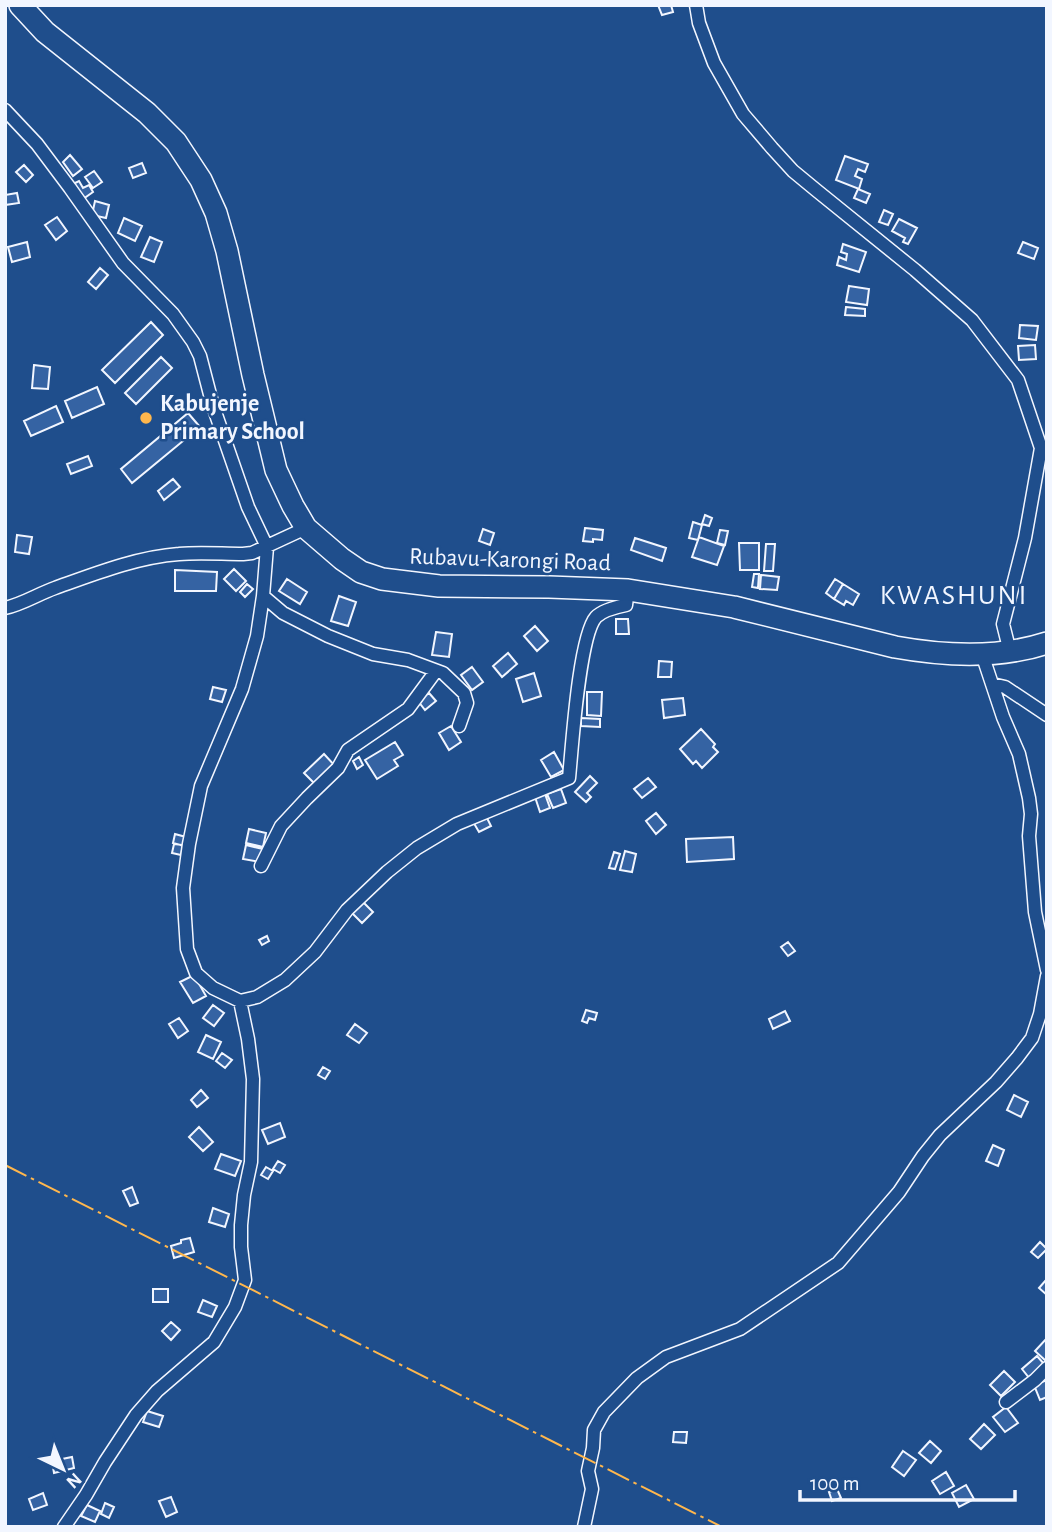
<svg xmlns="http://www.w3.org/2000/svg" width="1052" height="1532" viewBox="0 0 1052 1532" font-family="'Alegreya Sans',sans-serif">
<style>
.building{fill:#3563a3;stroke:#f2f6ff;stroke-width:2}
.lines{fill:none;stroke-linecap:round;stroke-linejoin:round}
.minor-casing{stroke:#f2f6ff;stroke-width:15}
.trunk-casing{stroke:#f2f6ff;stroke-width:24}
.minor{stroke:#1f4e8c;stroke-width:12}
.trunk{stroke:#1f4e8c;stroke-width:21}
.power{stroke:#ffb74d;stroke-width:2;stroke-dasharray:24 5 3.5 5;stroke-linecap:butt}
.poi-dot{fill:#ffb74d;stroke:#1f4e8c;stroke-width:2.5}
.labels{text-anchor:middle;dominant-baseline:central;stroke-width:5;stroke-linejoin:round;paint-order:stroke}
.poi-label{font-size:24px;font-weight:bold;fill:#f2f6ff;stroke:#1f4e8c;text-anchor:start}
.street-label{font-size:24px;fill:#f2f6ff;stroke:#1f4e8c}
.quarter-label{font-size:28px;letter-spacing:2px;fill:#f2f6ff;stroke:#1f4e8c}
</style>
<rect width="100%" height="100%" fill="#1f4e8c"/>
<!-- building -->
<path class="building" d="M658 5H671L673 12 662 15Z
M70 155 82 169 73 176 63 162Z
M845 156 868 164 865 172 858 169 855 176 862 179 859 189 836 180Z
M142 163 146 173 133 178 129 168Z
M24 165 33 175 26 182 16 172Z
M94 171 102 182 93 188 85 177Z
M79 181 83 188 89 185 93 192 83 199 73 184Z
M858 189 870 194 866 203 854 198Z
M17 193 19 203 5 205V195Z
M95 201 109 205 106 218 92 215Z
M884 210 893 214 888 225 879 222Z
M57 217 67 231 56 240 45 225Z
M124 218 142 226 135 241 118 233Z
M899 219 917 228 908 244 903 242 905 238 892 231Z
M150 237 162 242 154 262 141 257Z
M27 242 30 257 12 262 8 247Z
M1023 242 1038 248 1034 259 1018 253Z
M843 244 866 252 859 272 837 265 839 257 846 260 847 254 841 252Z
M100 268 108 275 96 289 88 282Z
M849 286 869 289 867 305 846 302Z
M846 307 865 309V316L845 315Z
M151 322 163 335 115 383 102 370Z
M1020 325 1038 326 1036 340 1019 338Z
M1035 345 1036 359 1019 360 1018 346Z
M161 357 172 368 136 404 125 393Z
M34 365 50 367 48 389 32 388Z
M97 387 104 404 72 418 65 401Z
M56 406 63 422 31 436 24 421Z
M188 413 200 427 132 483 121 469Z
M88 456 92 466 71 474 67 464Z
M173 479 180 487 164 500 158 491Z
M705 515 712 518 709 526 702 524Z
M693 522 702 525 698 540 689 538Z
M585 528 603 530 602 540 593 539V542L583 541Z
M483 529 494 533 490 545 479 541Z
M720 530 728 531 725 545 717 543Z
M17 535 32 537 29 554 15 552Z
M699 537 724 546 717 565 692 557Z
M635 538 666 548 662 561 631 550Z
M739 543H759V570H740Z
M766 544H775L773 571H764Z
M234 569 246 581 236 591 224 579Z
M175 570 217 572 216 591H175Z
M754 574H759L758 588 752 587Z
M761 575 779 577 777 590 760 589Z
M287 579 307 592 300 604 279 591Z
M835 579 843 584 834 599 826 593Z
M247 584 253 589 245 597 240 592Z
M843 584 859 594 853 605 846 601 844 605 834 599Z
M339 596 356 602 348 626 331 621Z
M616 619H628L629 634H616Z
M535 626 548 641 537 651 524 636Z
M436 632 452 634 449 657 432 655Z
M508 653 517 664 502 677 493 666Z
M659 661 672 662 671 677H658Z
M472 667 483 682 472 690 461 675Z
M534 673 541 696 523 702 516 679Z
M213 687 226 690 222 702 210 699Z
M587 692H602L601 716 587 715Z
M429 693 436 701 425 710 418 701Z
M683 698 685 715 664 718 662 700Z
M581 718 600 719V727L581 726Z
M451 726 461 742 449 750 439 733Z
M701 729 715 744 713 747 718 752 702 768 696 761 693 764 680 749Z
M395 742 403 755 394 760 398 766 377 779 365 760Z
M554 752 564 770 551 777 541 760Z
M324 754 336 767 316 785 304 773Z
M359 757 363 765 357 769 353 761Z
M590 776 597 783 587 793 591 797 586 802 575 792Z
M648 778 656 787 642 798 634 789Z
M561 789 566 803 553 808 547 794Z
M545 794 550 808 540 812 535 797Z
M656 813 666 825 656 834 646 821Z
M485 814 491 826 479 832 472 820Z
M249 829 266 833 263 847 246 843Z
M175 834 186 837 184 846 173 843Z
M733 837 734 859 687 862 686 839Z
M174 844 183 845 181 855 172 853Z
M246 845 263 849 260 862 243 859Z
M625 851 636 854 632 872 620 870Z
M614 852 620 854 615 869 609 868Z
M363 902 373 912 362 923 352 913Z
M267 936 269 941 262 945 259 940Z
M788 942 795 951 788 956 781 947Z
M194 975 206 996 193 1003 180 982Z
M213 1005 224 1013 214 1026 203 1018Z
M586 1010 597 1013 595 1020 589 1018 587 1023 582 1021Z
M785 1011 790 1021 773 1029 769 1019Z
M179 1018 188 1031 178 1038 169 1024Z
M355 1024 367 1033 359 1043 347 1035Z
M206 1035 221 1042 213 1059 198 1052Z
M222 1053 232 1060 225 1068 216 1061Z
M323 1067 330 1071 325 1079 318 1075Z
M201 1090 208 1098 197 1107 191 1100Z
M1014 1095 1028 1102 1021 1117 1007 1110Z
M280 1123 285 1137 268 1144 262 1130Z
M199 1127 213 1142 203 1151 189 1137Z
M993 1145 1004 1150 998 1166 986 1161Z
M221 1154 241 1161 235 1176 215 1169Z
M278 1161 285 1165 280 1173 273 1169Z
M266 1167 273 1171 268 1179 261 1175Z
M132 1187 138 1203 130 1206 123 1191Z
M213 1208 229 1214 225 1227 209 1222Z
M190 1238 194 1252 174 1258 171 1246 181 1243V1240Z
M1040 1242 1047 1249 1038 1258 1031 1252Z
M1046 1280H1047V1295L1039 1288Z
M153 1289H168V1302H153Z
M203 1300 217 1306 212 1317 198 1312Z
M171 1322 180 1330 171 1340 162 1331Z
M1047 1338V1360L1046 1361 1035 1351Z
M1037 1356 1045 1365 1030 1379 1022 1369Z
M1004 1371 1015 1382 1001 1396 990 1385Z
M1047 1380V1397L1040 1400 1034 1385Z
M1006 1407 1018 1423 1005 1432 993 1417Z
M147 1411 163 1416 159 1427 143 1422Z
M984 1424 995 1435 981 1449 970 1439Z
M674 1432H687L686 1443 673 1442Z
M930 1441 941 1451 931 1463 919 1453Z
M903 1451 916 1460 904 1476 892 1467Z
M72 1457 74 1468 54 1473 52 1461Z
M946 1472 954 1486 940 1494 932 1481Z
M966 1485 974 1499 959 1507 952 1493Z
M837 1489 841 1498 832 1501 829 1492Z
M43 1493 47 1505 33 1510 29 1499Z
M171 1497 177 1512 166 1517 159 1501Z
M105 1503 114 1507 109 1518 101 1514Z
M87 1505 100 1511 95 1522 81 1516Z"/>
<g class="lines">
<defs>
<path id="minor" d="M696 5 699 23 714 63 743 114 772 148 793 171 816 190 915 270 972 320 1018 380 1041 448 1025 538 1003 624 1010 652
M5 110 37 144 70 188 123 263 173 314 193 342 200 356 213 406 248 507 267 547 263 596 257 636 242 689 201 786 189 844 183 888 187 949 196 973 213 988 240 1001 248 1039 253 1079 251 1162 244 1195 241 1225V1247L245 1280 235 1307 214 1342 157 1391 136 1415 105 1462 86 1495 64 1527
M263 596 283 613 328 636 373 654 408 660 443 673 464 693 467 703 459 726
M5 608C23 604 38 594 55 588 94 574 137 557 179 554 200 552 222 554 243 554L252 553 306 528
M982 654 1003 717 1019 754 1029 798 1031 814 1029 836 1035 912 1047 970
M992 684 1005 687 1047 715
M261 866 281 826 307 798 338 768 348 750 408 709 436 671
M240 1001 257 997 285 980 315 952 347 910 387 872 417 848 457 824 569 778C572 748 579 636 596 617 603 610 616 607 626 605L628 590
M1006 1402 1035 1380 1047 1368
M584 1527 592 1489 588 1471 593 1448 594 1430 604 1412 637 1378 666 1357 740 1329 838 1263 899 1192 923 1156 940 1135 996 1082 1017 1058 1032 1038 1040 1014 1047 976"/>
<path id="trunk" d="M20 5 45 32 147 113 176 142 201 180 216 213 227 251 253 375 276 470 293 506 306 528 342 559 361 572 382 579 439 586 549 587 628 590 734 607 895 647C945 656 998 659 1047 643"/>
</defs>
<!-- minor casing -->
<use href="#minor" class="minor-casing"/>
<!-- trunk casing -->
<use href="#trunk" class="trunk-casing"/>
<!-- minor -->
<use href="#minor" class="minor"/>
<!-- trunk -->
<use href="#trunk" class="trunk"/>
<!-- power -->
<path class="power" d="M5 1165 722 1527"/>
</g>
<!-- markers -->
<circle class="poi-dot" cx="146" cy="418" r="7"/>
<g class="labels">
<!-- poi labels -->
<g class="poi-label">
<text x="160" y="404">Kabujenje<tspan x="160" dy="28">Primary School</tspan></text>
</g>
<!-- street labels -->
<g class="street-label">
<text transform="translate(510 560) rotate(2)">Rubavu-Karongi Road</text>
</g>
<!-- quarter labels -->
<g class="quarter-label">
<text x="954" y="596">KWASHUNI</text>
</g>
</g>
<!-- border -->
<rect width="1052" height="1532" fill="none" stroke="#f2f6ff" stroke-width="14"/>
<!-- north arrow -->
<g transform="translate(63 1469) rotate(137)" stroke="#1f4e8c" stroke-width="5" paint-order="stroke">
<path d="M0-5L12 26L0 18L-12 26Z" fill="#f2f6ff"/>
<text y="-10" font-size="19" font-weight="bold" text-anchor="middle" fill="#f2f6ff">N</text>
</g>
<!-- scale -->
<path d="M800 1490v10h215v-10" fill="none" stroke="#f2f6ff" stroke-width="3.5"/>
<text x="810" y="1490" font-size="21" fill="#f2f6ff" stroke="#1f4e8c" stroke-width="5" paint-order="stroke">100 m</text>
</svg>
